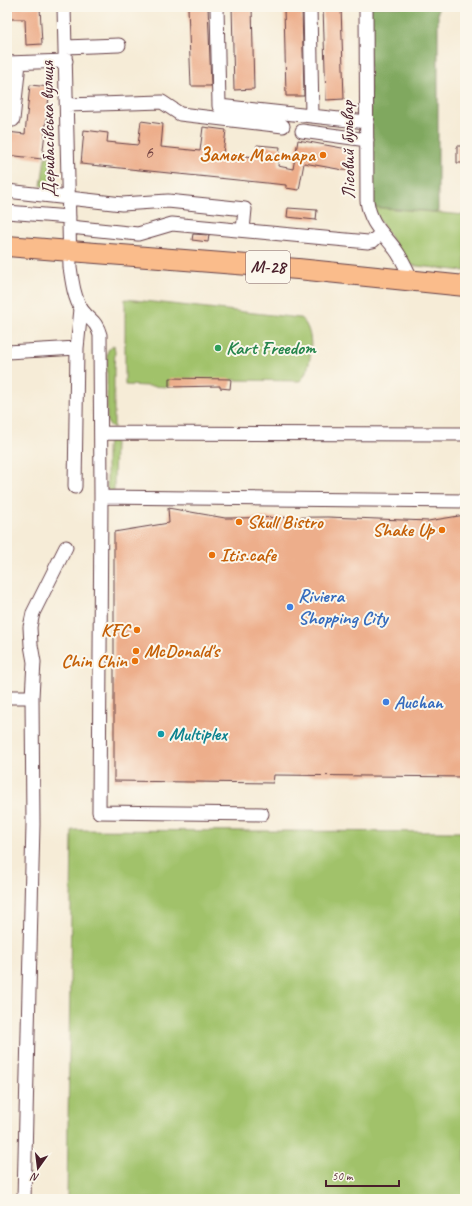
<svg xmlns="http://www.w3.org/2000/svg" width="472" height="1206" viewBox="0 0 472 1206" font-family="Caveat,sans-serif">
<style>
.green{fill:#a1c26a;stroke:#76704a}
.forest{fill:#80a85e;stroke:#656444}
.building{fill:#edae8b}
.lines{fill:none;stroke-linecap:round;stroke-linejoin:round}
.minor-casing{stroke:#643e45;stroke-width:15}
.highway-casing{stroke:#643e45;stroke-width:22}
.minor{stroke:#fff;stroke-width:13}
.highway{stroke:#fabc8b;stroke-width:20}
.food-dot{fill:#e8710a;stroke:#fbf7ec;stroke-width:1.5}
.leisure-dot{fill:#2e9e5b;stroke:#fbf7ec;stroke-width:1.5}
.shop-dot{fill:#3f7fe0;stroke:#fbf7ec;stroke-width:1.5}
.culture-dot{fill:#0f9aa8;stroke:#fbf7ec;stroke-width:1.5}
.labels{text-anchor:middle;dominant-baseline:central;stroke-width:4;stroke-linejoin:round;paint-order:stroke}
.number-label{font-size:17px;fill:#734343}
.shield{fill:#fbf7ec;stroke:#7f6065;stroke-width:1}
.shield-label{font-size:18px;font-weight:bold;fill:#4a1f2b}
.street-label{font-size:19px;fill:#4a1f2b;stroke:#fbf7ec}
.food-label{font-size:19px;font-weight:bold;fill:#c56008;stroke:#fbf7ec;text-anchor:end}
.leisure-label{font-size:19px;font-weight:bold;fill:#27864d;stroke:#fbf7ec;text-anchor:start}
.shop-label{font-size:19px;font-weight:bold;fill:#366cbe;stroke:#fbf7ec;text-anchor:start}
.culture-label{font-size:19px;font-weight:bold;fill:#0d838f;stroke:#fbf7ec;text-anchor:start}
</style>
<rect width="100%" height="100%" fill="#fbf7ec"/>
<filter id="ink" filterUnits="userSpaceOnUse"><feTurbulence type="fractalNoise" baseFrequency=".025" numOctaves="2"/><feDisplacementMap in="SourceGraphic" scale="8" xChannelSelector="R" yChannelSelector="G"/><feConvolveMatrix kernelMatrix="1 2 1 2 8 2 1 2 1" color-interpolation-filters="sRGB"/></filter>
<filter id="wash" filterUnits="userSpaceOnUse"><feTurbulence type="fractalNoise" baseFrequency=".012" numOctaves="4" result="noise"/><feDisplacementMap in="SourceGraphic" scale="16" xChannelSelector="R" yChannelSelector="G"/><feGaussianBlur stdDeviation="0.9" result="paint"/><feColorMatrix in="noise" values="0 0 0 0 0 0 0 0 0 0 0 0 0 0 0 0 0 1.4 0 .05"/><feComposite in="paint" operator="in"/></filter>
<g filter="url(#wash)">
<rect width="100%" height="100%" fill="#f6ecd7"/>
<!-- green -->
<path class="green" d="M45 157H53V186H41Z
M371 207 465 215V271L408 265Z
M125 299 300 318C316 328 313 369 300 381L169 379V387L125 385Z
M114 345 115 352 114 370V428L108 424 107 420V354L108 350Z
M115 439 114 493H112L107 489V448C108 442 109 441 115 439Z
M72 830 465 832V1199H67Z"/>
<!-- forest -->
<path class="forest" d="M369 7H438V212L371 207Z"/>
<g id="blocks">
<!-- building -->
<path class="building" d="M7 7H40L42 44 26 45 25 19H7Z
M188 7H208L211 86H191Z
M232 7H252L254 89 234 90Z
M284 7H302L304 96H286Z
M323 7H341L344 99 326 100Z
M30 85 50 87 42 159 7 155V132L25 134Z
M141 121 163 124 161 147 200 151 203 127 226 130 223 154 256 157 257 145 280 147 278 166 293 169 298 140 353 150 349 171 304 163 299 190 286 188V185L81 164 84 130 108 133 107 142 138 145Z
M457 146H465V163H457Z
M288 208 317 210 316 220 287 217Z
M193 234 209 235 208 242 192 240Z
M169 378 231 379 230 389 220 388V386L169 387Z
M168 508 225 518 328 517 428 521 465 515V777L274 775 273 783 114 781V532L169 523Z"/>
</g>
</g>
<g filter="url(#ink)">
<use href="#blocks" fill-opacity="0" stroke="#643e45" stroke-width="1"/>
<g class="lines">
<defs>
<path id="minor" d="M64 7 70 267C72 281 74 298 82 310 90 321 96 320 100 335L101 497 465 501
M217 7 219 106 367 122
M310 7 312 116
M366 7 367 201C371 226 382 231 395 249 402 258 407 270 412 280
M65 47 119 45
M7 63 66 61
M67 105 162 102 180 114 283 126
M7 119 13 120 19 63
M302 131 367 140
M7 191 122 204 168 201 245 209 243 230
M7 212 69 217
M70 227 138 234 172 224 368 242 373 241 381 233
M7 352 77 348
M101 433 465 434
M75 487 77 348 81 309
M101 497 99 812 262 814
M7 697H32
M24 1199 33 824 32 697 34 662 31 645 30 627 33 613 66 547"/>
<path id="highway" d="M7 246 298 269 465 286"/>
</defs>
<!-- minor casing -->
<use href="#minor" class="minor-casing"/>
<!-- highway casing -->
<use href="#highway" class="highway-casing"/>
<!-- minor -->
<use href="#minor" class="minor"/>
<!-- highway -->
<use href="#highway" class="highway"/>
</g>
</g>
<!-- markers -->
<g class="food-dot">
<circle cx="323" cy="155" r="4"/>
<circle cx="239" cy="522" r="4"/>
<circle cx="442" cy="530" r="4"/>
<circle cx="212" cy="555" r="4"/>
<circle cx="137" cy="630" r="4"/>
<circle cx="136" cy="651" r="4"/>
<circle cx="135" cy="661" r="4"/>
</g>
<circle class="leisure-dot" cx="218" cy="348" r="4"/>
<g class="shop-dot">
<circle cx="290" cy="607" r="4"/>
<circle cx="386" cy="702" r="4"/>
</g>
<circle class="culture-dot" cx="161" cy="734" r="4"/>
<g class="labels">
<!-- number labels -->
<g class="number-label">
<text x="149" y="152">6</text>
</g>
<!-- shield labels -->
<rect class="shield" x="246" y="251" width="44" height="32" rx="3"/>
<g class="shield-label">
<text x="268" y="267">М-28</text>
</g>
<!-- street labels -->
<g class="street-label">
<text transform="translate(48 129) rotate(-91)">Дерибасівська вулиця</text>
<text transform="translate(348 150) rotate(-91)">Лісовий бульвар</text>
</g>
<!-- food labels -->
<g class="food-label">
<text x="315" y="155">Замок Мастара</text>
<text x="247" y="522" text-anchor="start">Skull Bistro</text>
<text x="434" y="530">Shake Up</text>
<text x="220" y="555" text-anchor="start">Itis.cafe</text>
<text x="129" y="630">KFC</text>
<text x="144" y="651" text-anchor="start">McDonald's</text>
<text x="127" y="661">Chin Chin</text>
</g>
<!-- leisure labels -->
<g class="leisure-label">
<text x="226" y="348">Kart Freedom</text>
</g>
<!-- shop labels -->
<g class="shop-label">
<text x="298" y="596">Riviera<tspan x="298" dy="22">Shopping City</tspan></text>
<text x="394" y="702">Auchan</text>
</g>
<!-- culture labels -->
<g class="culture-label">
<text x="169" y="734">Multiplex</text>
</g>
</g>
<!-- margin -->
<rect width="472" height="1206" fill="none" stroke="#fbf7ec" stroke-width="24"/>
<!-- north arrow -->
<g transform="translate(38 1168) rotate(194)" stroke="#fbf7ec" stroke-width="3" paint-order="stroke">
<path d="M0-3L7 15L0 10L-7 15Z" fill="#4a1f2b"/>
<text y="-6" font-size="11" font-weight="bold" text-anchor="middle" fill="#4a1f2b">N</text>
</g>
<!-- scale -->
<path d="M326 1180v6h73v-6" fill="none" stroke="#4a1f2b" stroke-width="2"/>
<text x="332" y="1180" font-size="12" fill="#4a1f2b" stroke="#fbf7ec" stroke-width="3" paint-order="stroke">50 m</text>
</svg>
